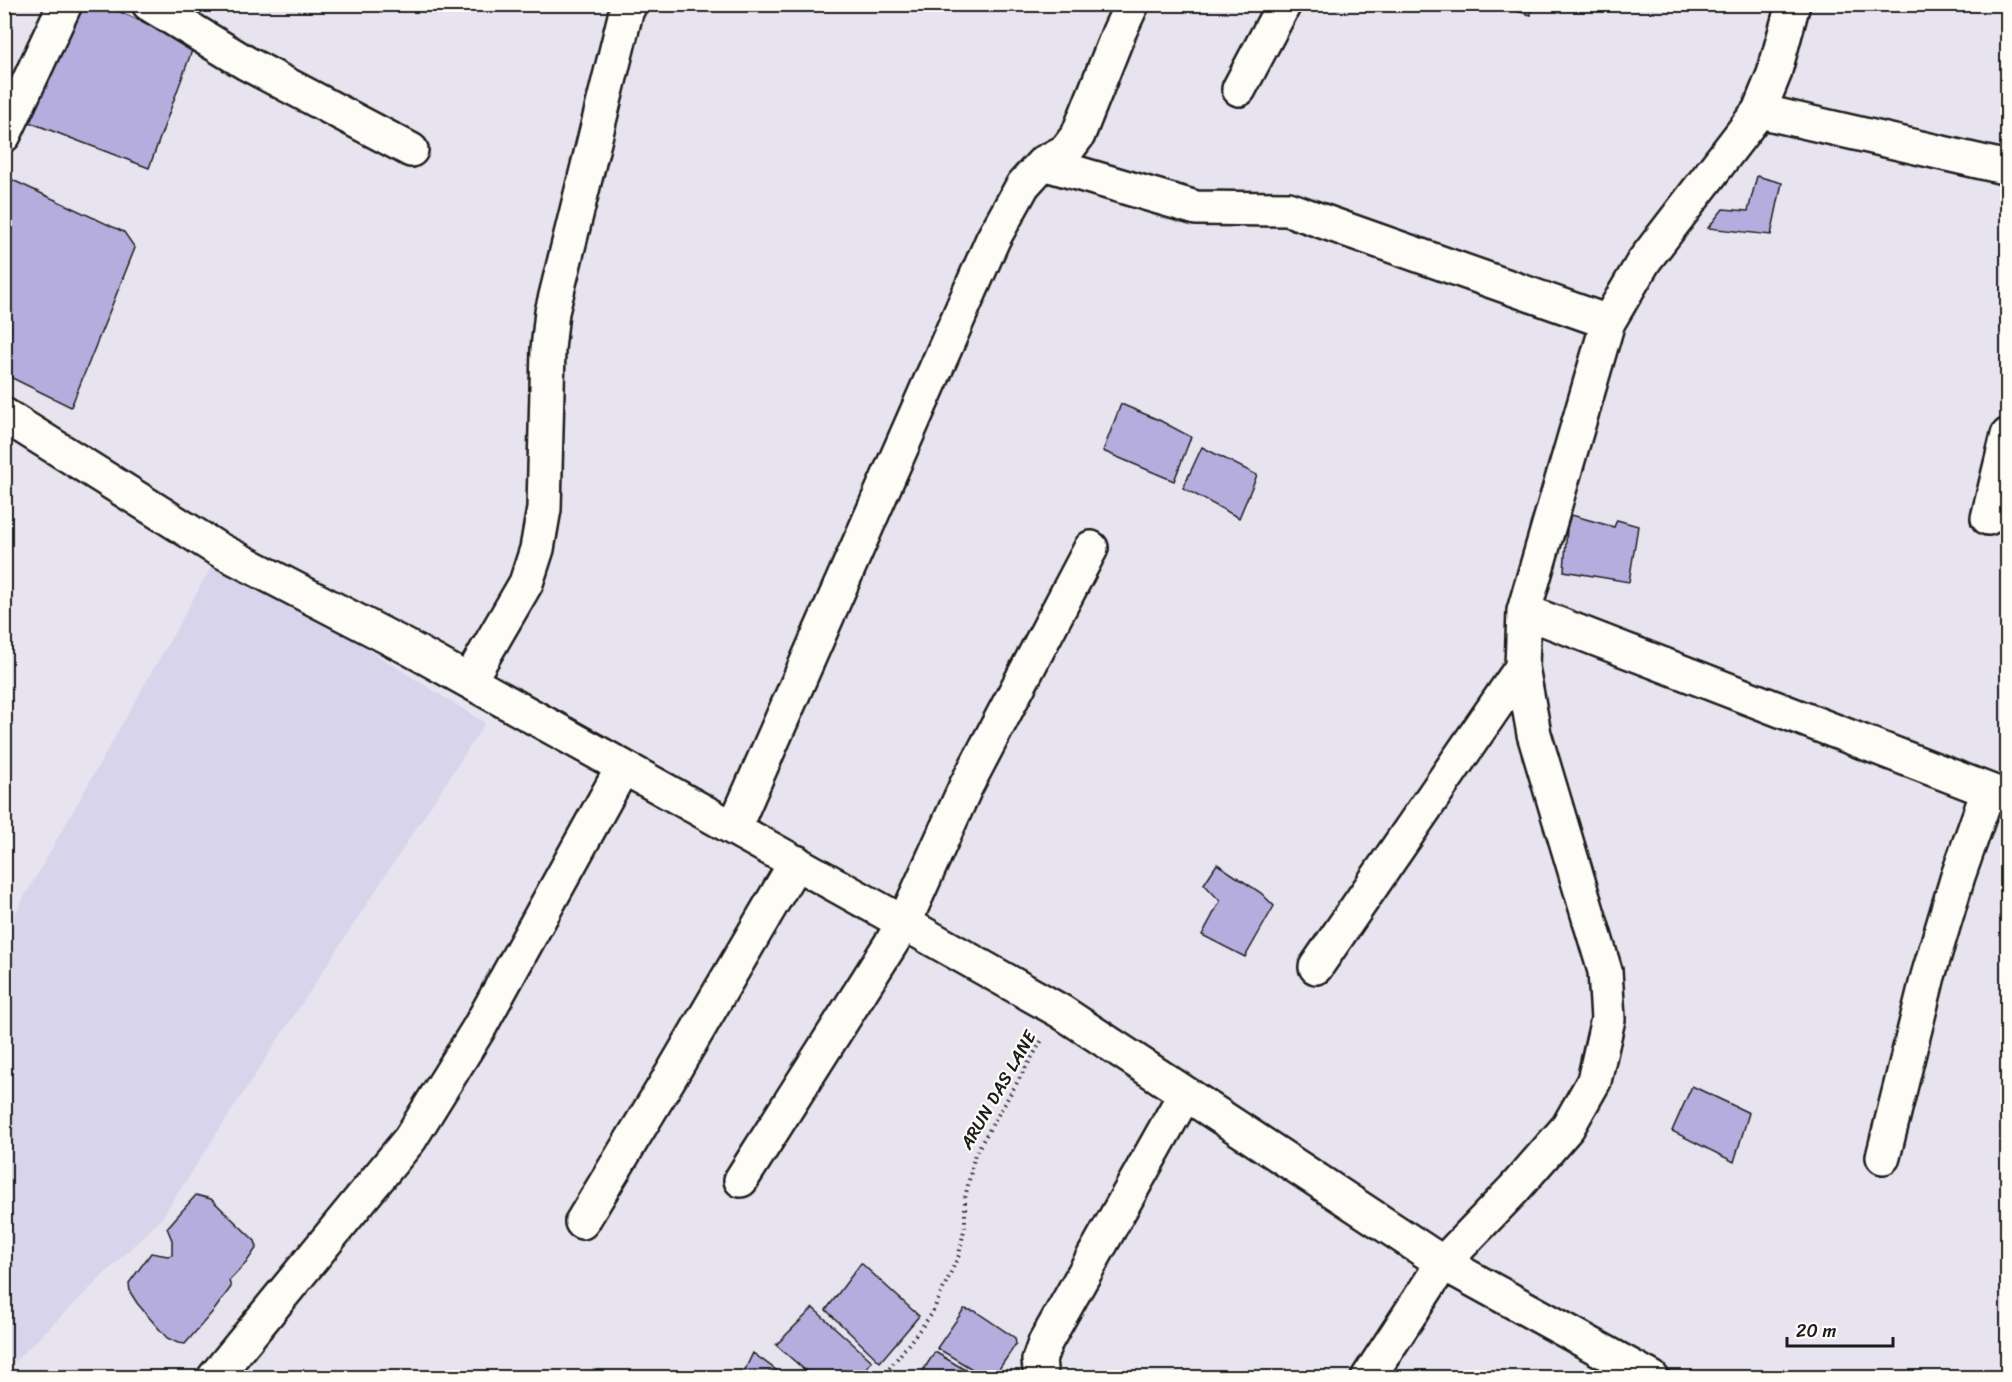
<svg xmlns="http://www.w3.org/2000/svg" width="2012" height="1382" viewBox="0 0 2012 1382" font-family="Sriracha,sans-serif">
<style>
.built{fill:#d8d4eb}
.building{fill:#b5adde;stroke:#1c1c1c;stroke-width:1.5}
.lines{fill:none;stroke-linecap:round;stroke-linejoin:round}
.street-casing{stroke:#1c1c1c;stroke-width:38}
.path{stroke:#1c1c1c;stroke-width:4;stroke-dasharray:1.5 4.5;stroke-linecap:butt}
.street{stroke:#fdfcf7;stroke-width:33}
.labels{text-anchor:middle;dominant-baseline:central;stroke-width:4.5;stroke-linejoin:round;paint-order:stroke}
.street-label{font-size:18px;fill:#1c1c1c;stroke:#fdfcf7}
</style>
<rect width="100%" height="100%" fill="#e7e4f0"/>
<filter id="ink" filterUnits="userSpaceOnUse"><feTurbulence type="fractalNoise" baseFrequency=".0167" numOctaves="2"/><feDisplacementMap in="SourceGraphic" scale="12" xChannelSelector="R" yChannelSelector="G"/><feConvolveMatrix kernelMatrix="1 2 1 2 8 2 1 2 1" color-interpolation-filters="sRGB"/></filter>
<g filter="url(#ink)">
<!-- built -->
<path class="built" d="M218 555 485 723 161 1219 5 1371V931Z"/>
<!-- building -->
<path class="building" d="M76 4H103L194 45 149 168 21 119Z
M1490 4H1532L1531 15Z
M4 176 124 232 135 248 71 407 4 374Z
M1757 176 1782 183 1771 235 1708 228 1723 209 1748 211Z
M1121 404 1159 420 1191 437 1174 481 1103 451Z
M1202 447 1257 475 1239 518 1183 488Z
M1568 514 1614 527 1617 520 1638 526 1629 582 1564 571Z
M1217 864 1261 893 1274 906 1245 957 1202 935 1220 901 1204 884Z
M1692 1086 1749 1113 1734 1162 1672 1131Z
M196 1195 211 1199 255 1241 257 1247 246 1263 229 1281 231 1287 215 1309 185 1344 178 1343 167 1338 153 1322 137 1303 130 1292 129 1283 151 1253 168 1256 172 1255V1240L167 1228Z
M861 1263 919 1316 880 1362 826 1310Z
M813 1308 872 1361 859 1378H814L776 1345Z
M964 1309 975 1311 1015 1338 1016 1344 993 1378H987L937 1348Z
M935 1352 979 1378H918Z
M753 1353 787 1378H741Z"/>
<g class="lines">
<defs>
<path id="street" d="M149 4 246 63 411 150
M1239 89 1284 4
M1759 111 2008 168
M4 135 65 4
M1043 163 1196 208 1288 209 1608 322
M4 415 216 548 411 649 904 923 1060 1011 1443 1263 1652 1378
M1988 518 2008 435
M1524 611 2008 798
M469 681 526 583 537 549 544 509 548 349 552 312 626 12 630 4
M734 828 993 239 1023 185 1043 163 1066 151 1078 135 1119 32 1132 4
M1316 967 1522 667
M1883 1157 1928 976 1958 876 1988 791
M741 1180 904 923 966 786 1091 548
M582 1222 673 1072 796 862
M214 1378 410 1139 479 1028 623 767
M1041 1378 1039 1360 1045 1343 1185 1094
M1368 1378 1443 1263 1514 1189 1568 1127 1594 1081 1608 1019 1605 971 1534 734 1522 667 1524 611 1608 322 1644 261 1759 111 1774 74 1793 4"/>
</defs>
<!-- street casing -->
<use href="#street" class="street-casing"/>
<!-- path -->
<path class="path" d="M882 1378 931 1315 959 1255 965 1225V1198L975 1154 1042 1040"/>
<!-- street -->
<use href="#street" class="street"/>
</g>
</g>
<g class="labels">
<!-- street labels -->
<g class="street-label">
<text transform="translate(998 1090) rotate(-60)">ARUN DAS LANE</text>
</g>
</g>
<!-- margin -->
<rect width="2012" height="1382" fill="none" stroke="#fdfcf7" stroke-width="24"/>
<rect x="12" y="12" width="1988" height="1358" fill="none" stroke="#1c1c1c" stroke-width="2" filter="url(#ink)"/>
<!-- scale -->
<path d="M1787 1337v9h106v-9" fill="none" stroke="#1c1c1c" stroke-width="3"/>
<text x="1796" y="1337" font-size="18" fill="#1c1c1c" stroke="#fdfcf7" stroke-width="4.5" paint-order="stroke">20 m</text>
</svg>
